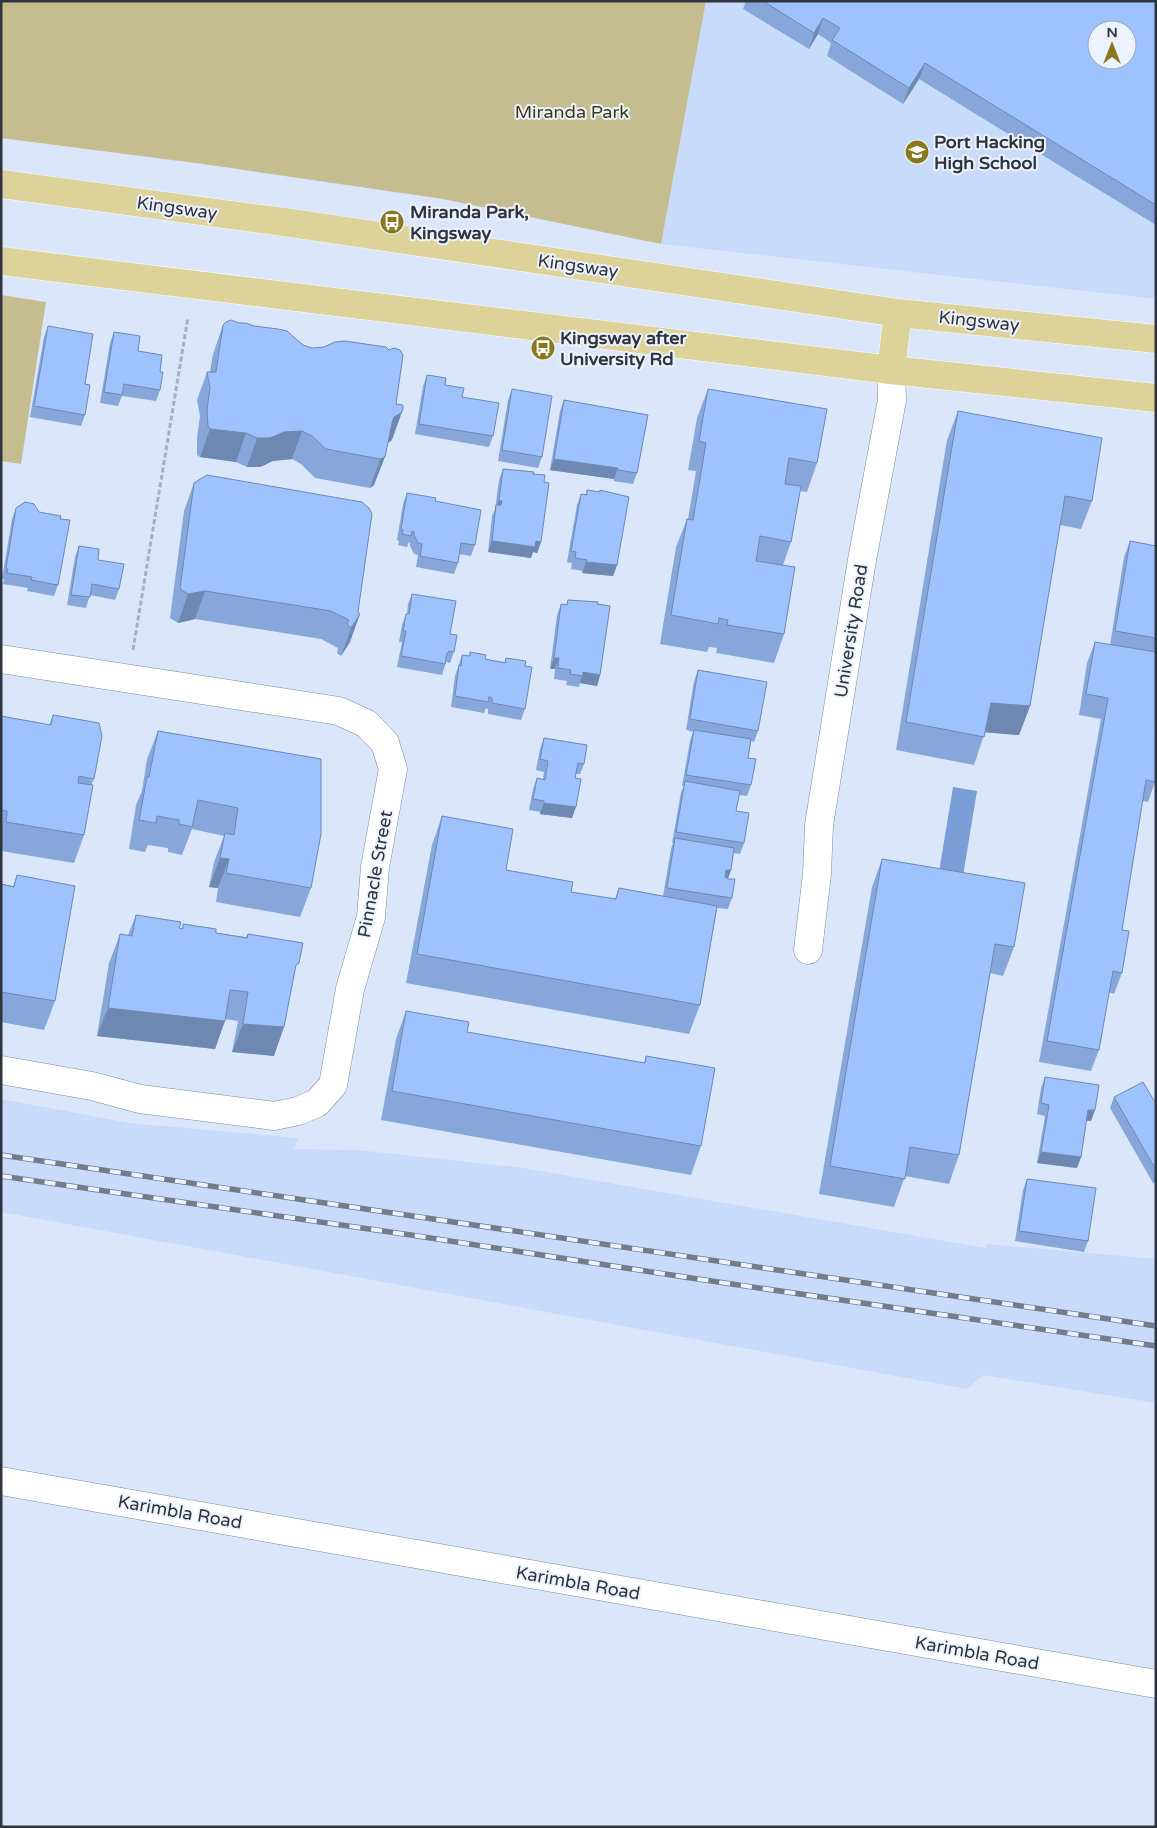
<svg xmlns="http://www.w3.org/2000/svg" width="1157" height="1828" viewBox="0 0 1157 1828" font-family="'Varela Round',sans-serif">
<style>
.built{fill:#c8dbfb;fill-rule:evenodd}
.green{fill:#c5bd90}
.water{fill:#7a9dd7}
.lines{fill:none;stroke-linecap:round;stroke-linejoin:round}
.minor-casing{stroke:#7c8aa1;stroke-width:29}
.major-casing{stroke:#fff;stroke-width:29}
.path{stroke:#a5b0c0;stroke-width:3;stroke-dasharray:5 2.5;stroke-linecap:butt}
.minor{stroke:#fff;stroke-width:28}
.major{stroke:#ddd29a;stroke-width:28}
.rail-casing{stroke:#737c8a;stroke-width:5.5}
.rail{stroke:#edf3fe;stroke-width:4;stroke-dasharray:11;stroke-linecap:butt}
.wall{fill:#87a7da}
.shaded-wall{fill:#6e88b2}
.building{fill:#9dc2fe;stroke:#6e88b2;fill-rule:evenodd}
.labels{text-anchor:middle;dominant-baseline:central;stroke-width:4;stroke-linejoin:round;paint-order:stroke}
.park-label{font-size:18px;fill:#3e3818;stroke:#edf3fe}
.poi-label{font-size:18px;font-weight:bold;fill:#2f343e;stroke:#edf3fe;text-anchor:start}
.street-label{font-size:18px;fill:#2f343e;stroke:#edf3fe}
</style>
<rect width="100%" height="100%" fill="#dae7fb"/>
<!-- built -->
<path class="built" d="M706 1H1156V299L661 244ZM1097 30H1127V60H1097Z
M1 1099 129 1123 298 1138 294 1149 357 1150 523 1168 986 1248 987 1244 1156 1259V1403L983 1375 967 1389 1 1212Z"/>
<!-- green -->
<path class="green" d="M1 1H706L661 244 443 199 203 164 1 138Z
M1 295 46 302 21 464 1 461Z"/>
<!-- water -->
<path class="water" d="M953 787 977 791 961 888 937 884Z"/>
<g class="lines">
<defs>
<path id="minor" d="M1 659 339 711 367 724 385 743 393 769 375 867 371 917 350 989 333 1085 317 1103 298 1111 274 1116 140 1099 92 1086 1 1070
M808 950 817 874 819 825 862 560 892 400 891 370
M1 1481 1156 1684"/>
<path id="major" d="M1 184 291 223 898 313 1156 339
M1 261 891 370 1156 398
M891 370 898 313"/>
</defs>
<!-- minor casing -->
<use href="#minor" class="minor-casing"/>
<!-- major casing -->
<use href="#major" class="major-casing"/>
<!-- path -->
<path class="path" d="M133 650 188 317"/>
<!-- minor -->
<use href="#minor" class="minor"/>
<!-- major -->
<use href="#major" class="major"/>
<defs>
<path id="rail" d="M1 1155 1156 1326
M1 1176 411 1235 691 1278 1156 1346"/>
</defs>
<!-- rail casing -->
<use href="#rail" class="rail-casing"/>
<!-- rail -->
<use href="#rail" class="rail"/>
</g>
<!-- wall -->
<path class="wall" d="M746 1H1156V225L919 79 903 104 827 56 831 43 818 34 809 49 743 9Z
M239 323 303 345 403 409 393 438 391 441 387 443 374 485 370 488 315 478 301 464 292 459 273 461 260 467H247L236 462 200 457 197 455V438L200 416 197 400 207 372H210L213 354 223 325Z
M48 326 85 384V415L81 426 30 417 44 337Z
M114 332 138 351 160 372V390L156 401 122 396 118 406 100 403 110 343Z
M427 375 445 385 462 397 493 436 489 447 415 434 423 386Z
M512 389 542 457 538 468 498 461 508 400Z
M708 389 817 463 807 492 800 491 791 542 783 565 784 634 774 663 716 653 717 648 709 647 707 652 660 644 676 547 687 519H688L696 471 688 470 697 418Z
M564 400 637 473 633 484 614 481V479L550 470 560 411Z
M958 411 1092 501 1081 529 1060 525 1030 706 1019 735 985 732 974 765 896 750 947 440Z
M503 469 533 474 544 482 541 542 537 553 533 552 531 558 488 552 492 516 495 509 499 480Z
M194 483 362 502 350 642 341 656 337 653 338 648 321 639 195 619 178 623 170 618 184 511Z
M587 490 599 492 600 490 617 565 613 576 582 573 583 571 571 569 572 563 567 562 577 505 581 494H586Z
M407 493 435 501 475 545 471 556 459 554 458 563 454 574 416 567 418 555 414 554 410 546V543L409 542 407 547 398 545 399 541 397 540 403 504Z
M16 508 58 585 54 596 27 591 28 588 3 584 4 579H2L12 519Z
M1130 541 1156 546 1155 782 1148 802 1142 801 1122 930V973L1114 994 1109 992 1099 1050 1091 1071 1039 1062 1101 719 1079 715 1087 663 1095 642 1110 645 1124 557Z
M79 546 119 589 115 600 90 595 86 608 67 605 75 557Z
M412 594 450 634 454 652 450 663 446 662 442 675 397 667 402 642H399L402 625 406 614H407L408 604Z
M568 600 597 604 600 675 597 686 580 683 579 687 566 685 567 681 554 679 555 669H550L557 615 561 604 566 605Z
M470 652 485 659 505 662 506 658 525 709 521 720 488 714V709L486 708 484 713 451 707 455 676 462 655 469 656Z
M698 670 758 731 754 742 751 741 748 758 751 785 747 796 739 795 736 811 744 843 740 854 733 853 731 870 728 878 732 898 728 909 717 908 700 1005 689 1034 406 983 432 845 442 816 506 870 571 892 615 899 619 888 663 896 671 849 673 843H672L681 792 684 786H682L690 741 693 732 686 730 694 681Z
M53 715 94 779 91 785 84 835 74 863 1 851V716L49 725Z
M158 731 321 759 311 888 300 917 216 902 218 888 209 887 214 862 224 836 192 829 182 855 168 852V848L148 845 145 852 129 849 136 805 142 791 147 759Z
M544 738 584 764 580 774H576L572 818 540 814V812L529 810 533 789 537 778 543 779 544 772 536 770 540 749Z
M882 859 1014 947 1003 976 990 973 959 1155 949 1184 905 1176 894 1207 819 1194 872 887Z
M17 875 55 1001 44 1030 1 1022V884L13 886Z
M136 915 182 929 183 924 216 933 246 937 248 934 294 976 274 1056 232 1052 238 1021 225 1019 215 1049 97 1036 109 963 120 934 128 935Z
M406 1011 467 1032 644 1063 646 1056 701 1146 691 1175 381 1120 396 1039Z
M1045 1077 1095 1110 1091 1121H1086L1081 1157 1077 1168 1037 1163 1045 1116 1037 1114 1041 1088Z
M1114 1097 1156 1104V1181L1153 1183 1110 1108Z
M1027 1179 1088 1241 1084 1252 1015 1241 1023 1190Z"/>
<!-- shaded-wall -->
<path class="shaded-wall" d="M823 18 818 34 809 49 814 33Z
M925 63 919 79 903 104 909 88Z
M403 409 391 441 384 445 394 417Z
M210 429 246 433 236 462 200 457Z
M302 431 292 459 273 461 260 467H247L257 438 284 432Z
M385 457 374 485 370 488 380 459Z
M554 459 618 468 614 479 550 470Z
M499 500 502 501 498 512 496 507Z
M492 541H536L541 542 537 553 533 552 531 558 488 552Z
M586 562 617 565 613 576 582 573Z
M205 591 195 619 178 623 188 594Z
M360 614 350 642 341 656 351 628Z
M554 658H559L555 669H550Z
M583 672 600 675 597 686 580 683Z
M991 703 1030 706 1019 735 981 732Z
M544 803 576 807 572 818 540 814Z
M220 858 229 859 218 888 209 887Z
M726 870H731L727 881H722Z
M108 1008 225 1021 215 1049 97 1036Z
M243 1024 284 1027 274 1056 232 1052Z
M1088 1110H1095L1091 1121 1084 1120Z
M1041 1152 1081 1157 1077 1168 1037 1163Z
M1156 1175V1181L1153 1183Z"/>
<!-- building -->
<path class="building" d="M763 1H1156V205L925 63 909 88 832 40 840 28 823 18 814 33ZM1097 30H1127V60H1097Z
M231 320 239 323H246L254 326 278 329 287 331 303 345 312 348 324 347 335 342 345 341 386 347 389 350 394 348 400 350 403 355 396 404 403 405V409L401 413 394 417 392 423 385 457 380 459 326 449 312 436 302 431 284 432 270 438H257L246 433 210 429 208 426 207 410 210 388 207 372H216L223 325 226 322Z
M48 326 93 334 85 384 90 385 85 415 34 406Z
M114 332 140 336 138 351 162 355 160 372H163L160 390 124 384 122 395 104 392Z
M427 375 446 378 445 385 464 388 462 397 499 403 493 436 419 424Z
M512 389 552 396 542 457 502 450Z
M708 389 827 409 817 463 789 458 785 484 801 486 791 542 760 536 756 561 795 567 784 634 727 625 728 620 719 618 718 624 671 615 687 519 693 520 706 443 699 441Z
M564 400 648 415 637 473 618 470V468L554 459Z
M958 411 1102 438 1092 501 1065 496 1030 706 991 703 984 737 906 722Z
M503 469 534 472 533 474 545 475 544 482 549 483 541 542 536 541 535 547 492 541 496 505H501L502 501 499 500Z
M207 475 350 500 362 502 369 508 372 514 358 612 360 614 351 628 347 624 349 620 331 611 205 591 188 594 180 589 194 483Z
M587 490 600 492V490L629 497 617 565 586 562 587 560 575 558 576 552 571 551 581 494 587 495Z
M407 493 436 498 435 501 481 510 475 545 461 543 458 563 420 556 422 544 418 543 414 535V532L412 531 411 536 402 534 403 530 401 529Z
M25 502 34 504 39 512 61 516 60 519 70 520 58 585 31 580 32 577 7 573 8 569 6 568 16 508Z
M1130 541 1156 546V638L1115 631Z
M79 546 99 549 98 560 124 564 119 589 92 584 90 597 71 595Z
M412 594 456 601 450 634 457 635 454 652 450 651 447 653 445 664 401 656 406 631H403L406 614H409Z
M568 600 598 602 597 604 610 606 600 675 583 672V676L570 674 571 670 558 668 559 658H554L561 604 567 605Z
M1095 642 1156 652V723L1155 730H1156V778L1155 782 1146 780 1122 930 1129 931 1122 973 1113 971 1099 1050 1047 1041 1108 698 1086 694Z
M470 652 486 655 485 659 505 663 506 658 526 661 525 666 532 667 525 709 492 703V698L489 697 488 702 455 696 459 665 461 666 462 655 470 656Z
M698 670 767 682 758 731 690 719Z
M53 715 99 723 102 736 94 779 79 776 78 783 93 785 84 835 6 822 7 811 1 810V716L51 725Z
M694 730 751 739 748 758 756 759 751 785 686 775Z
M158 731 321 759V834L311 888 226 873 229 859 220 858 225 833 234 835 238 808 198 800 192 827 179 824V820L157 816 156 823 139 820 147 777H149Z
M544 738 587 745 584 764 578 763 575 778 581 779 576 807 544 803V801L533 799 537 778 545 780 548 761 540 759Z
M685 781 740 791 736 811 749 813 744 843 676 832Z
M442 816 513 829 506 870 573 882 571 892 616 899 619 888 717 906 700 1005 417 954Z
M675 838 734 848 731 870H726L725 877 729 879H735L732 898 667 888Z
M882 859 1025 883 1014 947 995 944 959 1155 910 1147 905 1179 830 1166Z
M17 875 75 886 55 1001 1 992V884L14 887Z
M136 915 181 922 179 928 183 929V924L216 929V933L247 938 248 934 303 943 299 963 296 965 284 1027 243 1024 248 992 230 990 225 1021 108 1008 120 934 132 936Z
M406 1011 469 1022 467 1032 645 1063 646 1056 715 1068 701 1146 392 1091Z
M1045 1077 1099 1085 1095 1110H1088L1081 1157 1041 1152 1049 1105 1041 1103Z
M1143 1082 1156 1104V1170L1114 1097Z
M1027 1179 1096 1188 1088 1241 1019 1231Z"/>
<!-- icons -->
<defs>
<symbol id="school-disc" viewBox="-11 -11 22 22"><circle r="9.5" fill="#89781d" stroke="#edf3fe"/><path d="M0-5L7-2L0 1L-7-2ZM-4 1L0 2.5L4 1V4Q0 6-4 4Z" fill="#fff"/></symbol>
<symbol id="bus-disc" viewBox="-11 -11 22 22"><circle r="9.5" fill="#89781d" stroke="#edf3fe"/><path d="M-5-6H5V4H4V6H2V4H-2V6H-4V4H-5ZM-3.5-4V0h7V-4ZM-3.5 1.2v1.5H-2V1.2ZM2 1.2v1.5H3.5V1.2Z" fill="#fff"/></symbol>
</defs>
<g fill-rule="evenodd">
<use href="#school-disc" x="903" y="138" width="28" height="28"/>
<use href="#bus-disc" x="378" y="208" width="28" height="28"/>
<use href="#bus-disc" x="529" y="334" width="28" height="28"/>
</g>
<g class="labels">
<!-- park labels -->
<g class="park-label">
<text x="572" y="112">Miranda Park</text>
</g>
<!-- poi labels -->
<g class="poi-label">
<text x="934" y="142">Port Hacking<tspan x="934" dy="21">High School</tspan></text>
<text x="410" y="212">Miranda Park,<tspan x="410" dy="21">Kingsway</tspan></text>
<text x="560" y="338">Kingsway after<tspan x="560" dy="21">University Rd</tspan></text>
</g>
<!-- street labels -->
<g class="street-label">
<text transform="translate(177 208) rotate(8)">Kingsway</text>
<text transform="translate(578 266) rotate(8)">Kingsway</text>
<text transform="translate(979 321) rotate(6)">Kingsway</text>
<text transform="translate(851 631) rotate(-81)">University Road</text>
<text transform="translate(375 874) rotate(-80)">Pinnacle Street</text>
<text transform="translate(180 1512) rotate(10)">Karimbla Road</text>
<text transform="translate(578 1583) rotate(10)">Karimbla Road</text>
<text transform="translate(977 1653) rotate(10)">Karimbla Road</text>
</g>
</g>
<!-- border -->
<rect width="1157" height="1828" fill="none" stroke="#2f343e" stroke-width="5"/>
<!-- north arrow -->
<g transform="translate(1112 45)"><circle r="24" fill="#edf3fe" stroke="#a1a7b1"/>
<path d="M0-4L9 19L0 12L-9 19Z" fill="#89781d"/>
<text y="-8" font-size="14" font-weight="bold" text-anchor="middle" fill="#2f343e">N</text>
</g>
</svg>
